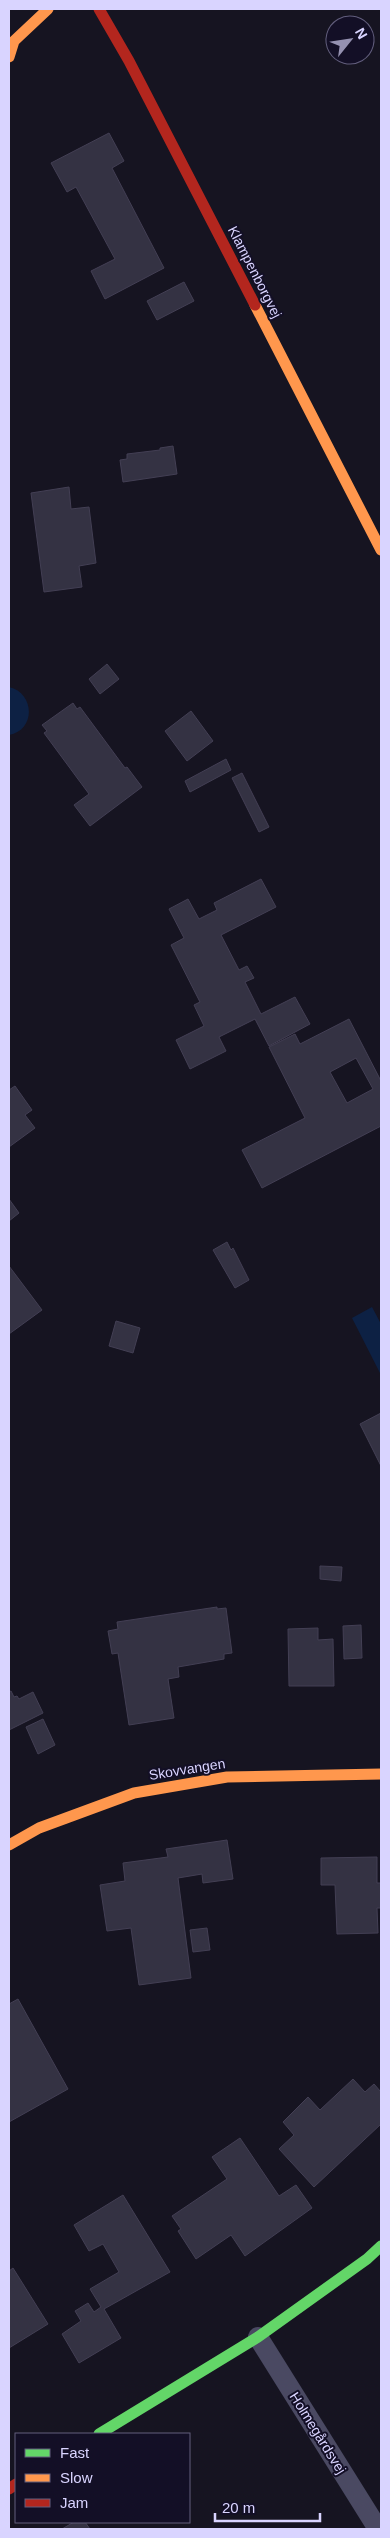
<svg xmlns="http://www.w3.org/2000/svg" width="390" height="2538" viewBox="0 0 390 2538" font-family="Helvetica,sans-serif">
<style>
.water{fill:#0d2144}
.building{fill:#343243;stroke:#433f54;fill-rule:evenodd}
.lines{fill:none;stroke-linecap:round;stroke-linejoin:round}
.lane{stroke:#4a4962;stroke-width:20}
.fast{stroke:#63d668;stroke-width:11}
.slow{stroke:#ff974d;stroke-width:11}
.jam{stroke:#b3261e;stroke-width:11}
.labels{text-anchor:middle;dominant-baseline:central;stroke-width:4;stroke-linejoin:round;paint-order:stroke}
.street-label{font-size:14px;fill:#d9d4ff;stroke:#130f26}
</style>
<rect width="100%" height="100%" fill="#161421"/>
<!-- water -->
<path class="water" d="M9 687C35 693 36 730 9 735Z
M372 1307 381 1324V1375L352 1318Z"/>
<!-- building -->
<path class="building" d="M109 133 124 161 112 168 164 268 105 299 91 271 115 259 76 187 67 192 51 163Z
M184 282 194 301 157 320 147 301Z
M173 446 177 474 123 482 120 460 127 459V454L160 450V448Z
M69 487 71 509 89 507 96 563 79 566 82 587 44 592 31 493Z
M107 664 119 679 100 694 89 679Z
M73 703 77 709 80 707 125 768 127 767 142 787 90 826 74 805 89 794 44 733 47 731 42 725Z
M191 711 213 741 187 761 165 731Z
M226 759 231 770 190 792 185 781Z
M242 773 269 827 259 832 232 778Z
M261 879 276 907 221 935 239 970 247 966 254 978 245 982 261 1014 295 997 310 1024 269 1046 255 1019 219 1037 226 1051 190 1069 176 1040 204 1026 194 1005 200 1002 171 945 184 938 169 909 188 899 199 919 217 910 214 903Z
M349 1019 381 1081V1126L262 1188 242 1150 305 1118 269 1047 295 1034 300 1044ZM356 1058 373 1089 347 1103 330 1072Z
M15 1086 32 1110 25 1115 35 1128 9 1147V1090Z
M9 1199 19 1213 9 1221Z
M227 1242 231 1250 233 1248 249 1280 235 1288 213 1250Z
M9 1266 42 1310 9 1334Z
M116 1321 140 1328 133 1353 109 1346Z
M381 1413V1466L360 1424Z
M320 1566 342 1567 341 1581 320 1579Z
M217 1607V1609L226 1608 232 1653 224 1654V1659L178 1667 179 1677 168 1679 174 1718 129 1725 118 1653 112 1654 108 1631 118 1629 117 1622Z
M361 1625 362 1658 344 1659 343 1626Z
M318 1628V1640L333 1639 334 1686H289L288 1629Z
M11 1691 14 1697 17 1696 19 1699 33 1692 43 1713 9 1730V1692Z
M43 1719 55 1745 38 1754 26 1727Z
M227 1840 233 1879 203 1883 202 1874 178 1878 191 1978 139 1985 131 1928 107 1931 100 1885 125 1881 123 1863 168 1857 166 1849Z
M377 1857V1883H381V1908H377L378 1933 337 1934 335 1885H321V1858Z
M207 1928 210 1950 193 1952 190 1930Z
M18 1999 68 2089 9 2122V2004Z
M353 2079 365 2092 374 2084 381 2092V2124L314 2187 279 2149 294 2135 283 2122 308 2097 320 2110Z
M240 2138 279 2196 296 2185 312 2208 245 2256 231 2235 196 2259 178 2231 181 2229 172 2216 227 2179 212 2157Z
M123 2195 170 2272 104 2309 121 2338 79 2363 62 2334 81 2321 75 2311 88 2303 94 2312 101 2307 90 2289 119 2272 103 2244 89 2251 74 2225Z
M13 2268 48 2324 9 2348V2271Z
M74 2522H85L90 2529H62Z"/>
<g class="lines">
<!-- lane -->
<path class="lane" d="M258 2337 378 2529"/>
<!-- fast -->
<path class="fast" d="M99 2434 258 2337 367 2259 381 2246"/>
<!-- slow -->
<path class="slow" d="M9 57 14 41 48 9
M255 305 381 550
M9 1845 39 1828 134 1793 227 1777 381 1774"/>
<!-- jam -->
<path class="jam" d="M99 9 129 61 255 305
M9 2489 16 2484"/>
</g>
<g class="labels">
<!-- street labels -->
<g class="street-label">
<text transform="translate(255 272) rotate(63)">Klampenborgvej</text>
<text transform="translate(187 1769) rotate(-9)">Skovvangen</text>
<text transform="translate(318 2433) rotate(58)">Holmegårdsvej</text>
</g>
</g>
<!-- border -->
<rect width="390" height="2538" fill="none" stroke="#d9d4ff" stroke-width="20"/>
<!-- legend -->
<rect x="15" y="2433" width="175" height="90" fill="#130f26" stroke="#625e7d"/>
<rect x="25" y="2449" width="25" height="8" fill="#63d668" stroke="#625e7d"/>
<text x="60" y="2458" font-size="15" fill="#d9d4ff">Fast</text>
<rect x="25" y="2474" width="25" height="8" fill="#ff974d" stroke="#625e7d"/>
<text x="60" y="2483" font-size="15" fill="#d9d4ff">Slow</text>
<rect x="25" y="2499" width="25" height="8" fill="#b3261e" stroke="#625e7d"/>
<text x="60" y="2508" font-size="15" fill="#d9d4ff">Jam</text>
<!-- north arrow -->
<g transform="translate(350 40) rotate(60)"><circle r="24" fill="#130f26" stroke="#625e7d"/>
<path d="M0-4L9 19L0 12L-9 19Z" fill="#9591b1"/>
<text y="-8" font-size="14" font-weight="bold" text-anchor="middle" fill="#d9d4ff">N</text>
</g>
<!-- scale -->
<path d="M215 2513v8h105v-8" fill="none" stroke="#d9d4ff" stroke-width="2.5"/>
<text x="222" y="2513" font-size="15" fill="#d9d4ff" stroke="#130f26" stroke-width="4" paint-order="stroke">20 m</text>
</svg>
